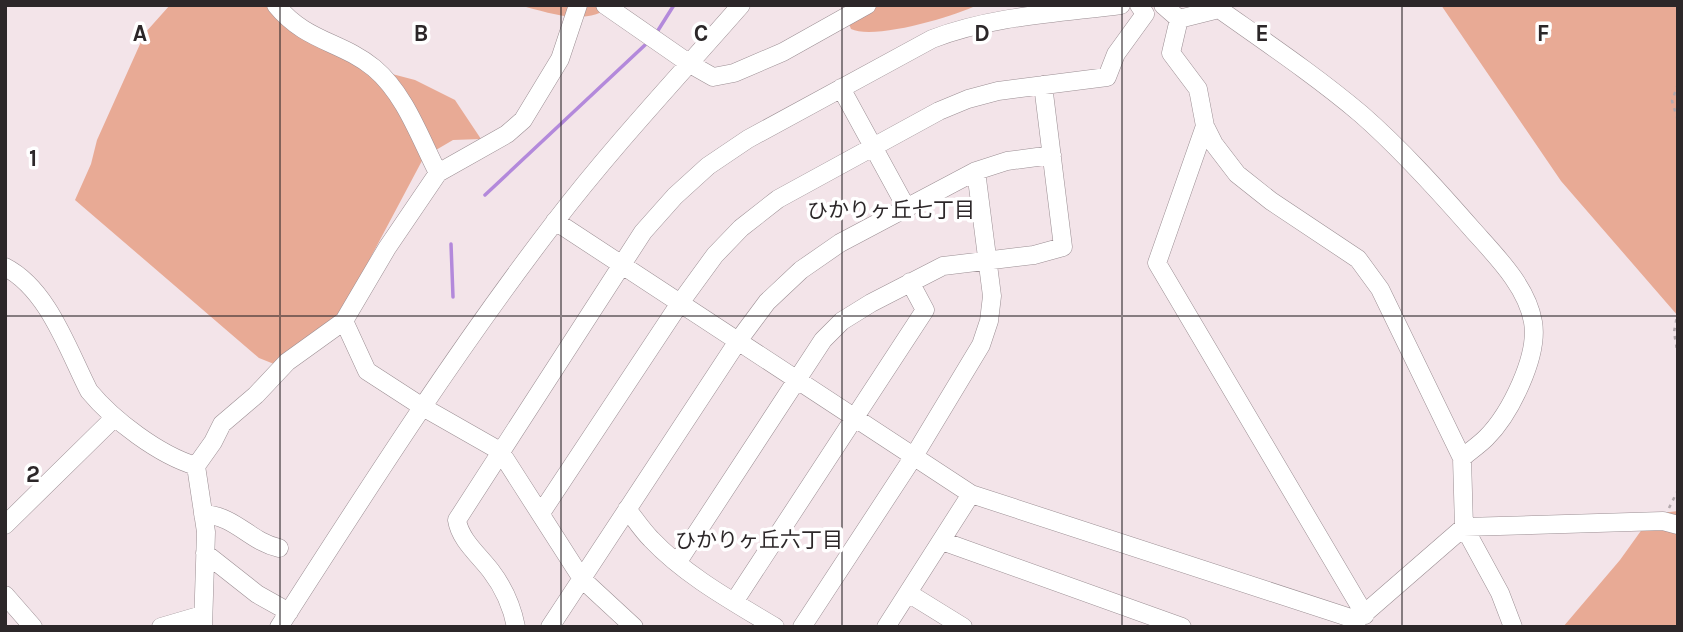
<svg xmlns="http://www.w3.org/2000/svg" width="1683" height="632" viewBox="0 0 1683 632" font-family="Karla,'Noto Sans JP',sans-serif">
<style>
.green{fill:#e8aa95}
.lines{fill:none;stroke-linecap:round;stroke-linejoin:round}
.stream{stroke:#b389db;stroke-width:3.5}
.minor-casing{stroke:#9b8e93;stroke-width:19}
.path{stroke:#b4a9ad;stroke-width:2.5;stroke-dasharray:3.5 5;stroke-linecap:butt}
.minor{stroke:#fff;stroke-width:18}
.grid{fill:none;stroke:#2c2729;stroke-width:2;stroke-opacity:0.55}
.labels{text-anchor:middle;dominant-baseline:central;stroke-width:7;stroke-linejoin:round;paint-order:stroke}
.neighbourhood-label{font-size:21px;fill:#2c2729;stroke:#fff}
.grid-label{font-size:23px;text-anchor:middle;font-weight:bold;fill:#2c2729;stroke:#fff;stroke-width:7;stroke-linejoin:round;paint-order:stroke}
</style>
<rect width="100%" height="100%" fill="#f3e4e9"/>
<!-- green -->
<path class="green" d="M170 5H283L373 69 415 80 455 100 481 139 453 140 424 157 331 332 279 366 259 358 75 200 91 164 97 140 145 33Z
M519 5H614C585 27 550 13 519 5Z
M850 5H977C954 17 874 40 851 29L847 19Z
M1441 5H1678V316L1561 181Z
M1678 511V627H1563L1620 560 1653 514Z"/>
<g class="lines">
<!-- stream -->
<path class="stream" d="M657 32 674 5
M485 195 645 45
M451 244 453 297"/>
<defs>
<path id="minor" d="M276 5C306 42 341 41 374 68 405 94 420 138 438 173
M605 5 690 64 713 77 734 73 783 52 867 5
M1163 5 1179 19
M1179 19 1171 53 1198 89 1205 126 1214 144 1237 174 1271 201 1358 259 1380 289 1462 458 1464 527 1500 593 1513 627
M1179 19 1219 9C1267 43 1316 76 1361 114 1401 149 1437 189 1472 229 1495 255 1527 286 1533 322 1539 356 1510 414 1486 438 1479 445 1470 451 1462 458
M841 88 906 207
M1205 126 1157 263 1365 615
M555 221 971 494 1357 620 1464 527 1663 521 1678 525
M5 267C48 289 68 350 89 391 113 420 159 455 196 466
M344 321 367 371 421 406 500 451 582 579 634 627
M627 509C635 519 642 530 651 539 686 576 732 601 775 627
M541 513 680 303 715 255 741 228 778 199 939 111 968 99 998 91 1107 77 1116 54 1145 14 1139 5
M203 514C236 516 249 541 279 548
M5 525 114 418
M942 541 1182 627
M205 553 257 594 289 612
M677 563 823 340 842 321 871 303 943 266 1034 255 1063 247 1043 85
M908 593 963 627
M5 595 33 627
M734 602 925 310 910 282
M161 627 202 615
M203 627 206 532 196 466 213 442 222 424 256 395 287 362 344 321 387 248 438 173 507 134 523 120 560 59 578 5
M279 627C367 490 455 352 554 223 612 147 678 77 741 5
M516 627C512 606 504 588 491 571 479 555 460 540 457 520L643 232 675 196 708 166 748 139 932 39C992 16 1058 13 1121 5
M550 627 738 341 767 302 801 270 840 243 976 171 1007 161 1052 155
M802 627 914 456 981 345 989 321 992 296 976 171
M886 627 971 494"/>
</defs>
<!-- minor casing -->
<use href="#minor" class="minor-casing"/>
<!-- path -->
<path class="path" d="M1678 84 1672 101 1678 121
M1678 311 1674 332 1678 356
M1669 508 1678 490"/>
<!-- minor -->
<use href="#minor" class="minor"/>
</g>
<!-- grid -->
<path class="grid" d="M280 5V627M561 5V627M842 5V627M1122 5V627M1402 5V627M5 316H1678"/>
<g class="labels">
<!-- neighbourhood labels -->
<g class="neighbourhood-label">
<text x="891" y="210">ひかりヶ丘七丁目</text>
<text x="759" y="540">ひかりヶ丘六丁目</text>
</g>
</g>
<g class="grid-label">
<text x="140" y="41">A</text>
<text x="421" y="41">B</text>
<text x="701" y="41">C</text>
<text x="982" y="41">D</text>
<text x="1262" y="41">E</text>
<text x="1543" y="41">F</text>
<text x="33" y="166">1</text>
<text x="33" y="482">2</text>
</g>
<!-- border -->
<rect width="1683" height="632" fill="none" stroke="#2c2729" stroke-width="14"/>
</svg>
